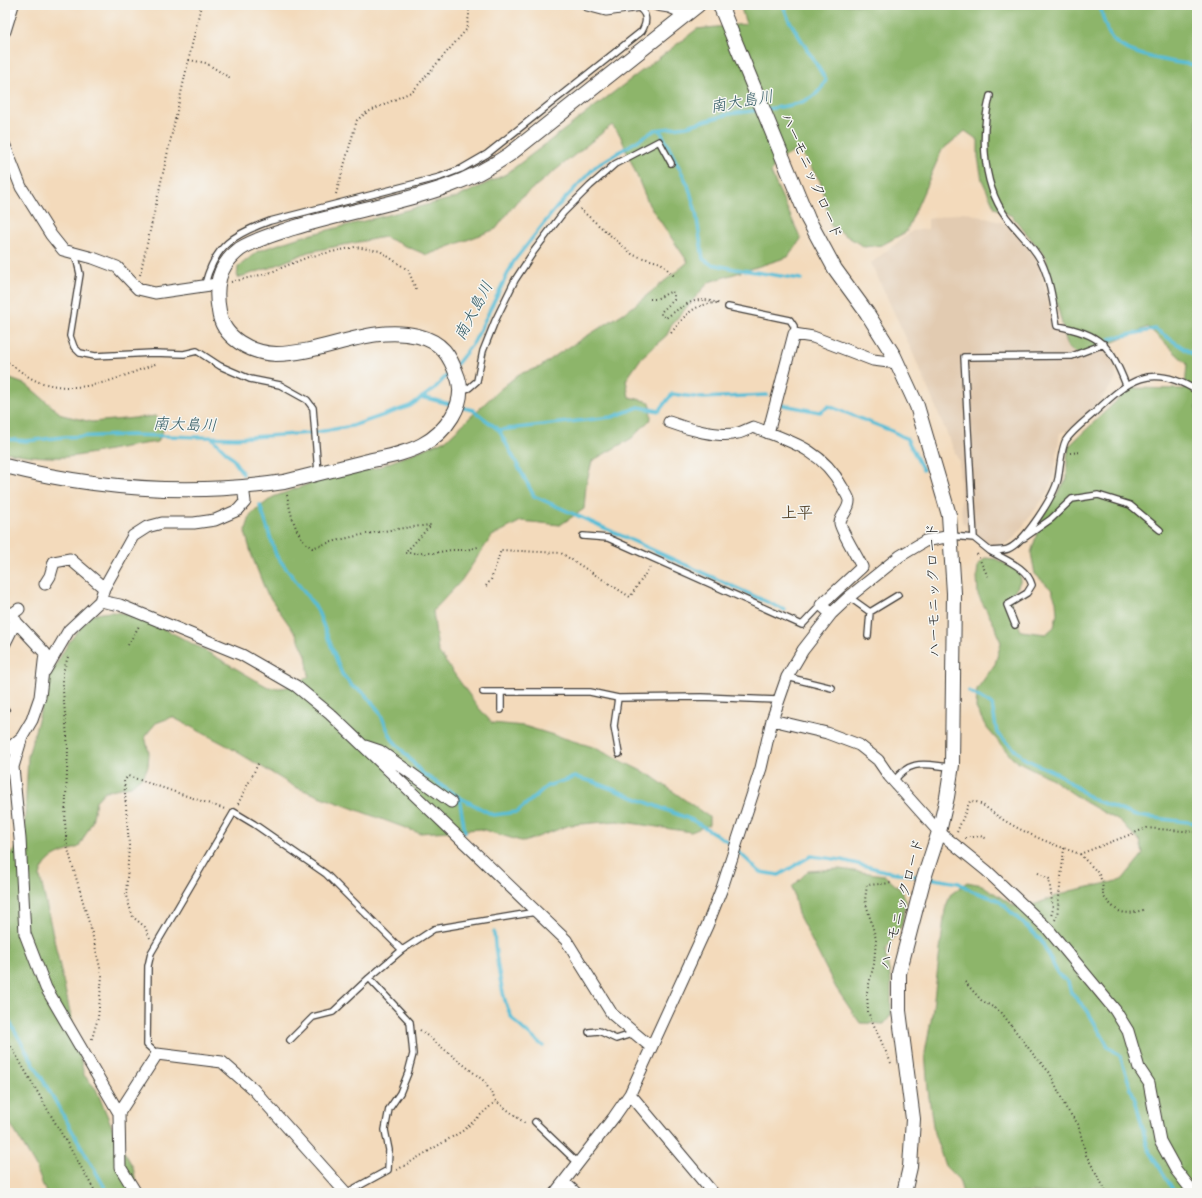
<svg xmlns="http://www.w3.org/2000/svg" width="1202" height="1198" viewBox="0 0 1202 1198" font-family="Mynerve,'Klee One',sans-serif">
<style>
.built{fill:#e2cbb1}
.forest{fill:#8db56b;stroke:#546844}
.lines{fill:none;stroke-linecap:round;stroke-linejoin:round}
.stream{stroke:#58bdd6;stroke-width:3.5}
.service-casing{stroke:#3c3834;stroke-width:8}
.minor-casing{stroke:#3c3834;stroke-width:13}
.tertiary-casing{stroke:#3c3834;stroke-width:16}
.path{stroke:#3c3834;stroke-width:2;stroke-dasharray:1 3;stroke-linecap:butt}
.service{stroke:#fff;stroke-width:5.5}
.minor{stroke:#fff;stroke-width:11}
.tertiary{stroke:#fff;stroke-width:14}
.labels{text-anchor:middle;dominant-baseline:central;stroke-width:3;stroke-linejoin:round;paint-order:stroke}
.street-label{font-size:15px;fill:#1c1c1c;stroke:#f6f6f2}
.water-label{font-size:16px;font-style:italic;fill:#345c66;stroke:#f6f6f2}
.neighbourhood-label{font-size:16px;font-weight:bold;fill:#5a4a32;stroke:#f6f6f2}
</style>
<rect width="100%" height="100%" fill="#f6f6f2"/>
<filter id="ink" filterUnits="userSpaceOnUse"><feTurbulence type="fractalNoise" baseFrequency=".025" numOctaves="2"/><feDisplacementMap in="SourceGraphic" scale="8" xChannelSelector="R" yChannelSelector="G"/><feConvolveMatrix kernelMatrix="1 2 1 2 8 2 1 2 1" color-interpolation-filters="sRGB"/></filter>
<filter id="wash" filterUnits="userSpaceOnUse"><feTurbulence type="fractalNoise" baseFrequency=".012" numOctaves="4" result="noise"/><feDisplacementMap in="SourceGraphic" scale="16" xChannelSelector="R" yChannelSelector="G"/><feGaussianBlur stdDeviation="0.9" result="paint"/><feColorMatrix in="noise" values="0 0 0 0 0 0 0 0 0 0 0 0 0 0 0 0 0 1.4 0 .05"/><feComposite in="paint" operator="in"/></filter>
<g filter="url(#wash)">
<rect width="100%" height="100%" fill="#f3dabb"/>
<!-- built -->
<path class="built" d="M964 212 1004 223 1021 237 1039 265 1055 332 1061 331 1078 335 1093 342 1105 351 1113 360 1116 368V379L1098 404 1072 428 1060 433 1054 474 1048 492 1015 537 1008 543 998 546 988 544 962 522 959 462 911 349 871 263 912 231 928 229V219Z"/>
<!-- forest -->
<path class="forest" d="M740 5H1197V1193H963L959 1180 945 1166 934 1133 928 1090 925 1053 932 1015 945 910 950 895 967 882 982 885 1014 906 1036 904 1070 891 1122 880 1143 854 1140 841 1119 821 1085 802 1050 778 1013 759 986 727 976 708 977 689 995 664 1001 643 996 628 978 595 977 575 978 565 985 558 996 559 1018 571 1021 579 1017 588 1011 594V606L1021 631 1046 634 1054 627 1057 614 1056 601 1051 589 1035 574 1031 553 1042 517 1067 479V458L1069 446 1130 388 1185 389 1187 364 1148 327 1081 356 1068 348 1045 256 1012 216 995 208 982 180 978 157V140L965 131 942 150 906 232 882 245 864 247 831 226 820 181 799 150 776 160 771 173 801 239 788 257 709 282 671 325 667 335 642 357 626 380 629 397 650 402 651 419 632 438 592 461 586 485 584 509 560 525 521 521 492 536 461 581 433 611 438 651 478 707 492 723 524 726 593 747 650 775 709 817V825L691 832 617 821 570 825 524 842 481 829 419 833 295 787 224 744 172 717 156 723 145 736 149 753 148 766 144 775 131 786 105 791 96 801 92 822 79 847C61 854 46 855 40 876L84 1075 96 1089 118 1141 133 1167 138 1193H46L35 1165 8 1120 5 1110V857L11 854 24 837 28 756 51 673 69 642 91 615C98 614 105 612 112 612 147 612 235 669 268 687 285 690 296 686 309 676L306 655 297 636 266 592 252 556 245 532 251 514 273 497 317 481 376 468 446 440 498 391 519 374 540 367 558 354 630 309 688 262 649 205 620 135 612 125 517 201 496 229 427 255 384 237 308 252 272 267 237 278 238 267 258 251 297 238 458 197 506 174 697 29 746 24Z
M5 377 27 385 62 415 92 422 156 416 164 428 158 442C130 445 103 452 76 456 53 459 27 456 5 452Z
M839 869 884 875 902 891 906 901 902 925 885 951 891 981V1015L884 1024 860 1023 836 988 798 914 792 887 808 871Z"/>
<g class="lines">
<!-- stream -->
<path class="stream" d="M1100 5C1102 15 1105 28 1111 37 1122 55 1176 63 1197 65
M766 109C789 106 816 104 826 80L789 20 783 5
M660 130 688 185 696 212 703 259 711 264 735 269 801 279
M1110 339 1155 329 1197 357
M457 364 474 342 514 261 557 207 596 166 655 130 687 126 729 114 760 110
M422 397 454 405
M783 405 820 412 829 406 894 432 907 439 923 470
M460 407 473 410 499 430 534 496 785 610
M499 430 612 417 639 407 659 411 672 394 702 398 767 395
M212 438 233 459 243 474
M5 439 26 441 64 437 131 435 236 438 312 433 352 426 410 406 434 389 452 370
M260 505 276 555 317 609 342 674 353 687 363 692 379 711 392 739 422 773 459 797 493 815 517 812 547 786 575 777 594 782 692 820 727 841 760 872 779 875 811 856 842 860 885 871 922 877
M969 691 992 705 997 733 1025 759 1060 775 1092 799 1136 816 1197 823
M459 797 465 832
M928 878 959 883 972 891 998 900 1041 940 1058 974 1068 982 1071 993 1087 1010 1108 1046 1120 1056 1137 1106 1148 1148 1175 1193
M494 932C495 952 502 1004 513 1019 521 1029 534 1038 543 1046
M5 1014 108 1193"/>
</g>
</g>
<g filter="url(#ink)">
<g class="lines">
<defs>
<path id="service" d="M990 96C980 137 982 190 1011 223 1022 236 1033 246 1041 261 1051 282 1053 303 1057 326 1101 334 1110 345 1126 385
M74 254 77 261 80 274 70 336 74 347 80 353 95 356 153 353 184 354 197 351 220 366 250 379 280 385 307 400 313 408 318 473
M205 284C215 245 234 234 270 221L440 177 461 169 487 154 642 31C647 22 648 13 637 7
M728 307 790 320 794 326V334
M461 390 469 388 477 381 483 351 495 321 515 280 534 251 563 213 590 186 615 164 659 141 671 163
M583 536 608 538 802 625 821 605
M952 536 974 538 990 551C995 550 1003 551 1008 549 1025 542 1054 496 1058 479 1060 469 1061 448 1066 440 1073 430 1085 421 1094 413 1128 380 1151 362 1197 391
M974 538 964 357 1072 356 1104 344
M1024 538 1051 519 1072 499 1098 495 1130 505 1160 530
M990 551C1005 560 1027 567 1032 585L1027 593 1007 605 1015 625
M849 597 870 612 898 595
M868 636 870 612
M787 677 832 688
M483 692H590L618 698 702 697 778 700
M501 693V710
M618 698 614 726 619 754
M5 712 6 710
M894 781C911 758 926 765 951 767
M589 1032 599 1031 616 1039 635 1033
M290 1040 313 1017 333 1012 369 978
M157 1054 147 1045 148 966 151 953 234 812 254 824 326 874 402 950
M535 1122 579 1164
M346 1193 388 1170 389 1150 385 1130 389 1109 400 1093 408 1073 413 1054 410 1022 369 978 402 950 434 929 536 912"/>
<path id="minor" d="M587 5 606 10 641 5
M657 5 669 7 686 14
M5 31 13 5
M5 146 21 187 51 235 63 250 93 258 117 267 138 289 155 293 217 284
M669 422C687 429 719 438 738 433 743 432 748 429 753 427 789 441 822 449 842 487 844 490 848 496 849 500 850 509 841 515 840 523 840 529 858 558 862 567L821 605 831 614
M768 433 794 334 813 337 873 360 897 363
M45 584 50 576 54 562 70 559 104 588
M100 601 120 605 242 655 296 686 330 714 566 940 612 1014 651 1047
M5 610 45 653 40 697 32 720 22 737 13 767 20 839 25 934 46 988 119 1113 157 1054 222 1062 254 1090 346 1193
M11 615 19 609
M5 643 16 621
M45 671 69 630 100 601 104 588 133 536 147 527 162 523H194L215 520 238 510 245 502 243 486
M772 720 827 733 859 745 878 760 889 776 939 832 987 871 1048 929 1115 1010 1128 1031 1139 1068 1149 1083 1160 1141 1176 1170 1194 1193
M365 746 380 751 451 802
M5 752 22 737
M630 1094 713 1193
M119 1113 120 1167 136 1193
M564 1182 576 1193
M555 1193 614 1117 630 1094 707 926 722 888 761 768 772 720 787 677 803 650 831 614 849 597 900 556 925 541 951 536"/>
<path id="tertiary" d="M720 5 808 219 835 269 867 313 894 356 917 406 949 515 954 593 952 765 947 797 939 832 923 881 899 973V1011L913 1119 910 1167 904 1193
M5 466C96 489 191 496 284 482 312 475 340 468 368 461 386 457 405 454 422 445 445 433 467 404 458 378 450 355 442 342 418 336 370 324 324 354 276 354 251 353 222 338 219 311 216 295 216 279 225 265 228 260 235 253 240 249 256 239 275 234 293 228 344 212 398 204 448 186 471 178 491 167 510 154L698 5"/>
</defs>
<!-- service casing -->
<use href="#service" class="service-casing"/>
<!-- minor casing -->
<use href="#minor" class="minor-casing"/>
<!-- tertiary casing -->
<use href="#tertiary" class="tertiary-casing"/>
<!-- path -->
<path class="path" d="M189 60 206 63 230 78
M336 194 357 120 366 113 413 91 466 30 469 16V5
M580 209 633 255 661 263 674 276
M140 275 201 5
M231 282 269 273 308 257 355 247 380 251 408 270 416 289
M650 299H656L670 292 674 293V300L661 312V315L666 318C685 304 697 294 720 304
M671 333C685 316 692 304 717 303
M5 360C15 367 28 378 39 382 84 396 117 378 158 363
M1070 453 1081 452
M287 495C291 515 295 536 312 548 351 535 391 529 431 525L405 553H434L451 550H466L478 547
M977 554 989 579
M486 586 491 580 501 550 561 553 630 597 650 567
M128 645 139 626
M68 657 63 672V691L68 748 65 822 67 846 92 933 102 976 98 1018 91 1042
M238 804 259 762
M957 832 970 801C980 801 988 809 996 815 1021 832 1051 844 1080 854L1147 828 1195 832
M965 838 980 836 988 839
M1080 854C1095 872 1103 870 1103 896 1118 913 1121 916 1143 910
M1038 873 1049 879 1053 909 1051 916
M1055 920 1057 917 1064 848
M150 938 145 927 133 917 126 896 129 845 124 781 128 776 225 809
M965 982 981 1000 1001 1012 1033 1054 1050 1073 1066 1108 1078 1124 1086 1155 1107 1193
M420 1030 484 1081 496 1101 526 1124
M5 1036 96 1193
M891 1063 868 1012 867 992 874 964 876 939 865 900 867 885 893 883
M397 1170 464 1130 496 1101"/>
<!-- service -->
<use href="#service" class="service"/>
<!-- minor -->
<use href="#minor" class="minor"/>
<!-- tertiary -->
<use href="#tertiary" class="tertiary"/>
</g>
</g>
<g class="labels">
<!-- street labels -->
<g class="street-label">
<text transform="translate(811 176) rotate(67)">ハーモニックロード</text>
<text transform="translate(934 590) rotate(-91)">ハーモニックロード</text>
<text transform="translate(902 904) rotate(-75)">ハーモニックロード</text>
</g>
<!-- water labels -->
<g class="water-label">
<text transform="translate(742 102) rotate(-10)">南大島川</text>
<text transform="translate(474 311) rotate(-62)">南大島川</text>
<text transform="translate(185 425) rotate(2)">南大島川</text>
</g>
<!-- neighbourhood labels -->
<g class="neighbourhood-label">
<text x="797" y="513">上平</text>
</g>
</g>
<!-- margin -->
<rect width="1202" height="1198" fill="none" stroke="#f6f6f2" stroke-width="20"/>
</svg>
